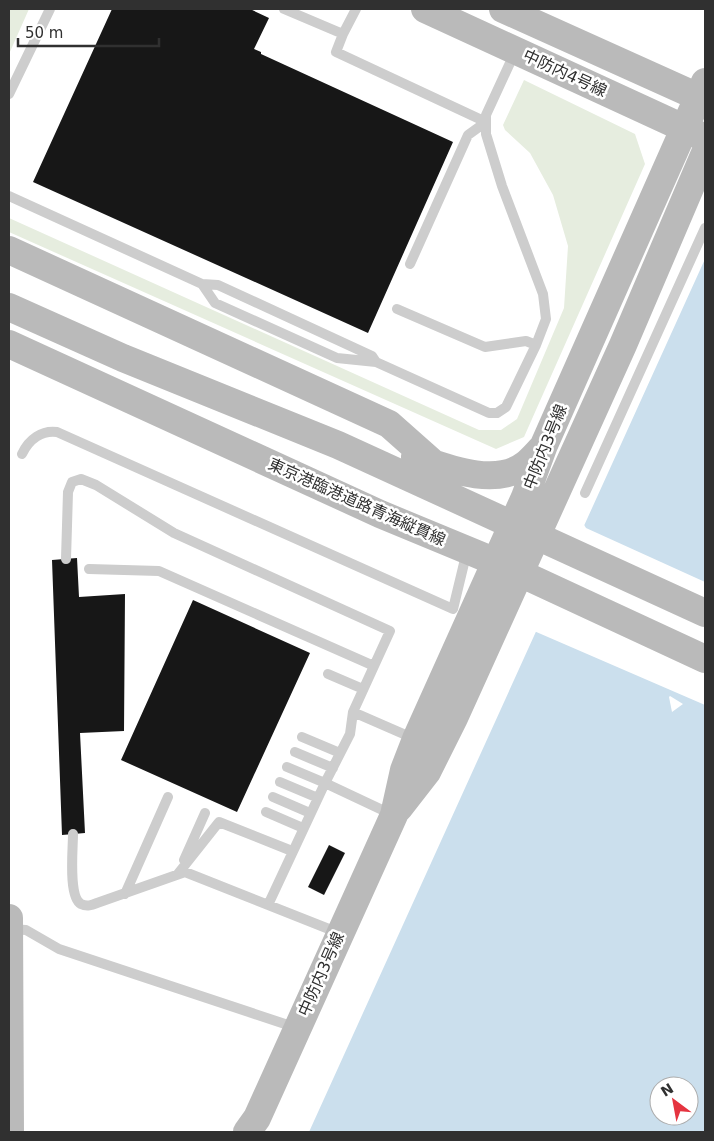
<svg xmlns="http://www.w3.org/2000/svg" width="714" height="1141" viewBox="0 0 714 1141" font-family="'DejaVu Sans','Noto Sans JP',sans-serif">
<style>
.green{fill:#e6eddf}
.water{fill:#cbdfed;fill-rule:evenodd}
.pier{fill:#fff}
.building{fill:#171717}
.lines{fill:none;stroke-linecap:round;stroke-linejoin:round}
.lane{stroke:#cdcdcd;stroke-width:10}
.secondary{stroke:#bababa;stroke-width:28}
.labels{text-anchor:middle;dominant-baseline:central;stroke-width:5;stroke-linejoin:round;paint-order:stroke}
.street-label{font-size:16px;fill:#303030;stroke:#fff}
</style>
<rect width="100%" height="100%" fill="#fff"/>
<!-- green -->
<path class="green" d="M9 9H29L9 54Z
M524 80 635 134 645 164 524 437 496 449 9 232V218L479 430H501L517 419 564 308 568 246 553 195 530 153 505 130 503 125Z"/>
<!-- water -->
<path class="water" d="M705 259V1132H309ZM670 696 683 704 672 712 669 697ZM659 1086H689V1116H659Z"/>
<!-- pier -->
<path class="pier" d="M583 523 586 528 705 582V705L534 631Z"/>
<!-- building -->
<path class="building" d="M112 9H250L269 18 254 49 261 52V54L453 142 368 333 33 182Z
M77 558 79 597 125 594 124 731 80 733 85 833 62 835 52 560Z
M193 600 310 653 237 812 121 760Z
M329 845 345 853 324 895 308 887Z"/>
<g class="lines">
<!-- lane -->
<path class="lane" d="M284 9 343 34 336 52 486 122
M343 34 356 9
M9 94 50 9
M9 196 202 284 218 285 372 356 376 362
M410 264 468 135 486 122
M202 284 215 303 337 358 376 362 489 413H497L506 407 536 345 546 319 543 294 502 186 486 134V115L515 52
M397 309 485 347 526 341 536 345
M22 454C29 439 42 430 57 432L453 609 467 551
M585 493 705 228
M66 559 68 492 72 482 81 479 96 485 174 533 390 631 353 712 415 739
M89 569 159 571 374 666
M328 674 363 689
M353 712 350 734 325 783 393 815
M302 737 340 753
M295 752 333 768
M280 782 318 798
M273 797 310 813
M266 812 303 828
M73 834C73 849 68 897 81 904 87 907 92 905 97 903L185 872 339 933
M184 860 205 813
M177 875 219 822 292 851
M125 894 168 797
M268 905 325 783 287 767
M10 929 26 930 59 949 297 1028"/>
<!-- secondary -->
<path class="secondary" d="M425 9 701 136
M503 9 705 100
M9 250 389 424 433 463
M9 307 123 358 338 445 705 613
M9 344 380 514 496 562 705 659
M415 457C447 468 496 488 526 464 532 459 537 453 543 447
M399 808 427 772 454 718 623 345 705 153
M9 918 10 1132
M247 1132 257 1118 394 815 404 770 416 739 525 497 544 445 705 82"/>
</g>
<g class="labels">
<!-- street labels -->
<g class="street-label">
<text transform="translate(565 73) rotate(25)">中防内4号線</text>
<text transform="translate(545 447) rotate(-68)">中防内3号線</text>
<text transform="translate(357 502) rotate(24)">東京港臨港道路青海縦貫線</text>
<text transform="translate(321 974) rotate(-66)">中防内3号線</text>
</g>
</g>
<!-- border -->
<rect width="714" height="1141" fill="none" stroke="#303030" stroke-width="20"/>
<!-- north arrow -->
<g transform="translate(674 1101) rotate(328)"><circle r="24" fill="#ffffff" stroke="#acacac"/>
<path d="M0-4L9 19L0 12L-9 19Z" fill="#e53440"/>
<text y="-8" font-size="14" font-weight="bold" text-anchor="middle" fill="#303030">N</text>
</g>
<!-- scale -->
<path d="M18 38v8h141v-8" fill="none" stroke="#303030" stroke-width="2.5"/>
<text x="25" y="38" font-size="15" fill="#303030" stroke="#ffffff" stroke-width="4" paint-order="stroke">50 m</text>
</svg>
